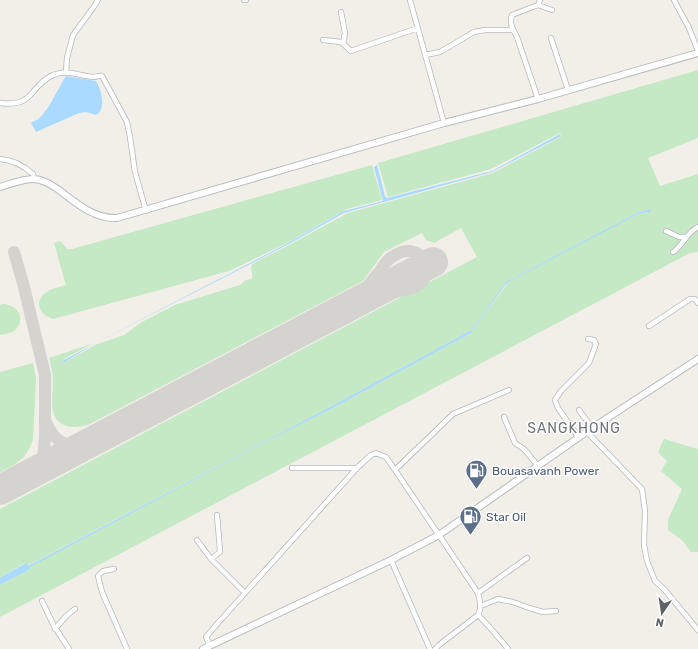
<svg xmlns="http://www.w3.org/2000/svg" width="698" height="649" viewBox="0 0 698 649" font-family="Rubik,sans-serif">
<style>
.green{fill:#c5e8c5}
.water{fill:#aadaff}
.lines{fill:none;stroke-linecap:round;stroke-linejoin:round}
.taxiway{stroke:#d4d3d0;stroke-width:12}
.runway{stroke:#d4d3d0;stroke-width:30}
.street-casing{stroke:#b5b8bc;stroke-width:6}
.secondary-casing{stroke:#b6babf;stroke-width:8}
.street{stroke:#fff;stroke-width:4.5}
.secondary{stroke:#fff;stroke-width:6}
.labels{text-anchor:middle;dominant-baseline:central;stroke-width:3;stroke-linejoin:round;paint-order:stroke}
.service-label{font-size:12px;fill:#4e5e75;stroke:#fff;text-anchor:start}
.quarter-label{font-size:14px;letter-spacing:1px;fill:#70757a;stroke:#fff}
</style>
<rect width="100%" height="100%" fill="#f1efe8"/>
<!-- green -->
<path class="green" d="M698 70V138L648 158 660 186 698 174V252L690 253 0 617V585L30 569 29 567 267 441 331 409 471 333 507 284 512 280 607 229 638 214 648 212 650 209 637 213 506 282 472 330 469 332 330 407 27 566 25 563 0 578V509L477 257 461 228 434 243 426 240 422 233 384 252 363 281 88 425C74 429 56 428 53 411 51 401 53 392 53 382 53 374 51 366 49 358L91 344 64 359 60 365 95 345 124 335 142 322 175 305 240 285 246 280 252 279C253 273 250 270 252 264L289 245 348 213 493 173 562 136 560 133 491 169 388 197 378 163Z
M372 165 382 200 347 209 287 243 229 271 53 319C38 314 33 300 48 291 53 288 60 287 66 285L54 243 60 241 67 249H72Z
M3 304C15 304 26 316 17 328 14 333 5 334 0 335V305Z
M33 363 36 379 33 440 29 449 24 457 14 465 0 472V372Z
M664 439 698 449V552H691L682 540 668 530V520L682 489 661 471 667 461 658 452Z"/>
<!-- water -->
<path class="water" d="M66 76 96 81C101 89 107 109 96 115L86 112 79 113 36 132 31 123C33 121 35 121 37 120 48 113 58 88 66 76Z
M560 134 561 136 492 172 344 213 289 244 94 344 60 365 64 360 92 345 288 243 344 211 383 201 374 167 377 165 385 196 387 198 492 171Z
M650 209V213L648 212 638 214 512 280 506 284 471 333 331 409 267 441 30 567V569L0 585V578L26 563 28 566 330 407 472 330 506 282 637 213Z"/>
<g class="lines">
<!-- taxiway -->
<path class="taxiway" d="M14 252 23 283 45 375V437L42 468
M344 309 351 306 357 300C365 290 372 280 380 271 383 266 387 260 392 257 420 237 439 272 417 286 409 291 380 294 369 296
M47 424C53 440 65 447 83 447"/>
<!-- runway -->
<path class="runway" d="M0 490 433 262"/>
<defs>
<path id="street" d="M244 0H246
M410 0 444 123
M674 0 689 28 698 51
M538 5 552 10
M341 12 345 33 343 44
M551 38 568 90
M323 40 341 42 351 51 418 28
M425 55 440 52 474 32 485 30H512
M66 72 67 58 73 35 93 8 98 0
M538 99 517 37C513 29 509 24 512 15L538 5 540 0
M0 103C35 107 28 88 51 76 67 68 78 76 93 77 97 77 99 75 102 76L127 122 130 137 135 172 146 211
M0 159C13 160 23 165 33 174L34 179
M666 231 679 237H686
M673 252C681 248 686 233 698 227
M649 326 690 299H695L698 303
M579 410 592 428
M504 417 515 443 524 449 538 466
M587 432 642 489 645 511 644 545 647 561 655 581 664 589 698 630
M579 438 558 408 555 400 561 391 589 363 596 344 594 340 588 339
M292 468H357
M395 470 453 414 509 390
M197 540 211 559 245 593
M211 559 220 552V550L217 515
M391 560 430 649
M114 569 103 571 98 576 102 592 127 649
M478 593 527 558
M42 601 54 626 69 649
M481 606 498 599 513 602 529 608 543 612 556 611
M478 615 494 632 508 649
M55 629 66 616 75 609
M210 646 206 637 218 623 357 468 371 455 376 453 386 457 395 470 478 593C480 602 482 607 478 615L439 645 435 649"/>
<path id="secondary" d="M0 187C10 184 23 179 33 179 43 179 51 185 59 190 76 203 94 219 117 218L444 123 538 99 698 53
M203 649 391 560 439 535 592 428 698 359"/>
</defs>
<!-- street casing -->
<use href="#street" class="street-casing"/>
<!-- secondary casing -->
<use href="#secondary" class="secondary-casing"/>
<!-- street -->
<use href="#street" class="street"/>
<!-- secondary -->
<use href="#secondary" class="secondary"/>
</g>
<!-- icons -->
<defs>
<symbol id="fuel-pin" viewBox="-11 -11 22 30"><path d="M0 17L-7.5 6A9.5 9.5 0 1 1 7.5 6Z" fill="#5c6f8a" stroke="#fff"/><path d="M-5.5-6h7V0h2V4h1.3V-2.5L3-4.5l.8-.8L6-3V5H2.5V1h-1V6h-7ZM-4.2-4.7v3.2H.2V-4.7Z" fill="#fff"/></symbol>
</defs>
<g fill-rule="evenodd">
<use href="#fuel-pin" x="464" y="458" width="25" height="34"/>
<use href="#fuel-pin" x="458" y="504" width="25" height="34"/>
</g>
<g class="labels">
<!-- service labels -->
<g class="service-label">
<text x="492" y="471">Bouasavanh Power</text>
<text x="486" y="517">Star Oil</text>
</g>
<!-- quarter labels -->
<g class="quarter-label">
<text x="574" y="428">SANGKHONG</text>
</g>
</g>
<!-- north arrow -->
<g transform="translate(662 613) rotate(193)" stroke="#ffffff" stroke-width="3" paint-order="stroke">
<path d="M0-3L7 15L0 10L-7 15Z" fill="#5f6368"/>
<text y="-6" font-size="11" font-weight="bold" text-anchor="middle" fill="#5f6368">N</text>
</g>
</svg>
